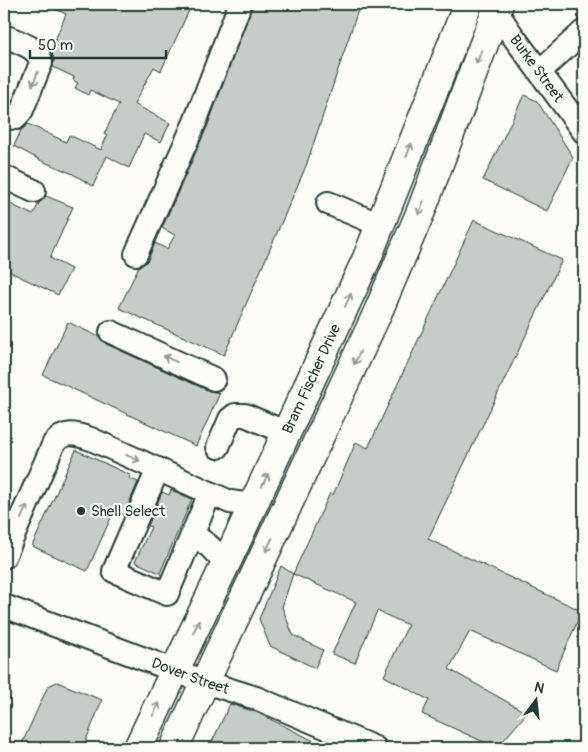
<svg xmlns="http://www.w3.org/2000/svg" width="588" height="752" viewBox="0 0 588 752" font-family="Pangolin,sans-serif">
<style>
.building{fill:#c6cdc7;stroke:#1f3d34}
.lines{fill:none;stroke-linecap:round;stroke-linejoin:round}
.minor-casing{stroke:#1f3d34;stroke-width:26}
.major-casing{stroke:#1f3d34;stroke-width:31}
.minor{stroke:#fdfcf7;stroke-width:22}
.major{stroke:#fdfcf7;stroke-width:28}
.oneway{stroke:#8e9c96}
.poi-dot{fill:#1f3d34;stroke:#fdfcf7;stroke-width:2}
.labels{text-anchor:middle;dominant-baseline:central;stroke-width:4.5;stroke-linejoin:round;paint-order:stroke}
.street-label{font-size:15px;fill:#1f3d34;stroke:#fdfcf7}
.poi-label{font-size:15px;fill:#1f3d34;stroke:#fdfcf7;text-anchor:start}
</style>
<rect width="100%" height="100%" fill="#fdfcf7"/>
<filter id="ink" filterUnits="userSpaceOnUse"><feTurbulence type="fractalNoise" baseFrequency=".02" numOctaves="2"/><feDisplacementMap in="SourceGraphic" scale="10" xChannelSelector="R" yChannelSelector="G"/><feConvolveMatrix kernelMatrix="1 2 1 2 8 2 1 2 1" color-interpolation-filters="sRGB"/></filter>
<g filter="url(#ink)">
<!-- building -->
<path class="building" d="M44 4H192L161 71 154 67 134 104 170 123 161 142 144 134 129 168 107 156 93 186 73 174 42 161 14 146 21 130 28 124 66 142 69 135 101 150 107 136 104 134 119 104 90 90 88 95 75 88 78 83 73 80 74 77 53 67 54 60 51 50 66 14Z
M253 4H360L306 166 224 355 119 308 139 266 144 264 148 260 155 243 167 249 175 235 162 228 207 127Z
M524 95 537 101 573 157 547 211 483 180Z
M46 196 73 207 50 258 71 269 58 295 4 269V201L33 215 39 203Z
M474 220 562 260 428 539 582 611 556 670 470 631 449 669 527 713 497 748 422 714 429 700 384 676 408 625 377 611 355 663 332 654 356 602 293 574 330 493 333 495 356 442 368 448Z
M68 322 99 337 106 344 209 391 220 393 196 446 43 375Z
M76 450 130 475 129 478 138 482 124 515 114 511 87 571 32 546Z
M171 490 192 499 160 573 135 562 151 527 148 526 162 492 169 495Z
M281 566 293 574 282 607 293 635 323 650 315 668 270 646 259 619Z
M57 682 102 700 83 748H20L48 686Z
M230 704 256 712 328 748H209Z"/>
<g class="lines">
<defs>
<g id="minor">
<path id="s1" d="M491 4 513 36 584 132"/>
<path d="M4 36C17 42 40 47 41 63L22 110 16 118 4 117"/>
<path d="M540 71 584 31"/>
<path d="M4 177 34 191"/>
<path d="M328 203 380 225"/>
<path d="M136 254 195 122 240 4"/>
<path d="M111 332 214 379"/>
<path d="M218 447 230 419 235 415H245L287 433"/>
<path d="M158 469 114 571 167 594 210 493"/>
<path d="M193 534 209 546 226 563"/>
<path d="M4 557 54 443C66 430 76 434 91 439L230 502 253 505"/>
<path id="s2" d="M4 606 205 682 256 698 375 748"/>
</g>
<g id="major">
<path id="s3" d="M138 748 236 542 367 258 468 4"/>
<path d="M174 748 377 314 421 211 499 4"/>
</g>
</defs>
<!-- minor casing -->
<use href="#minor" class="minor-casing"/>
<!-- major casing -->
<use href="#major" class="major-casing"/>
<!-- minor -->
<use href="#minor" class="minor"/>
<!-- major -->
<use href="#major" class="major"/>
</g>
<!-- one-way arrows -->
<defs><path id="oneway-shaft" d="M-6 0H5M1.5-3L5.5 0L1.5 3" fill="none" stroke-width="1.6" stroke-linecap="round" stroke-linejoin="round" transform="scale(1.25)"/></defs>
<g class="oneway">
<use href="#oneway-shaft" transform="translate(479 57) rotate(111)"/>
<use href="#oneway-shaft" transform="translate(35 79) rotate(112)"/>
<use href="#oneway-shaft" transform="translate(409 150) rotate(-69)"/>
<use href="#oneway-shaft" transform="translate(421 208) rotate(111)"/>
<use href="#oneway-shaft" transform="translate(348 300) rotate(-66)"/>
<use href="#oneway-shaft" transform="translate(357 358) rotate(115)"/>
<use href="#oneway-shaft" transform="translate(170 359) rotate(-155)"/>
<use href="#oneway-shaft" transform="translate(133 458) rotate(24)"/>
<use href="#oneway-shaft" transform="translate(265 480) rotate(-65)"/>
<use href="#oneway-shaft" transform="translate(24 512) rotate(-66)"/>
<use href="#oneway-shaft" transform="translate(269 545) rotate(115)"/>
<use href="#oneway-shaft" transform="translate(196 627) rotate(-65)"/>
<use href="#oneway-shaft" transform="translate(156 709) rotate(-65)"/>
</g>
</g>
<!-- markers -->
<circle class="poi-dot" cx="81" cy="511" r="5"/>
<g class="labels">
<!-- street labels -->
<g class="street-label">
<text stroke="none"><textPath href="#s1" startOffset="79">Burke Street</textPath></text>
<text stroke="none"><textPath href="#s3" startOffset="408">Bram Fischer Drive</textPath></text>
<text stroke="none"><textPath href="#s2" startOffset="199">Dover Street</textPath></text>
</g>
<!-- poi labels -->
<g class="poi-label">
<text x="91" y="511">Shell Select</text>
</g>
</g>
<!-- margin -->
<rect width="588" height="752" fill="none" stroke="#fdfcf7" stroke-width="20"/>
<rect x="10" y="10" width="568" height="732" fill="none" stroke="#1f3d34" stroke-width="2" filter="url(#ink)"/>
<!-- north arrow -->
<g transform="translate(536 700) rotate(15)" stroke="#fdfcf7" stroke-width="4" paint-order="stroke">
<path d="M0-4L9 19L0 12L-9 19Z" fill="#1f3d34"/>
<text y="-8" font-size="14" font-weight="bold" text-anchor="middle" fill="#1f3d34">N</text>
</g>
<!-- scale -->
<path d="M30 50v8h136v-8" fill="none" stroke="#1f3d34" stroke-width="2.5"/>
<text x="38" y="50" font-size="15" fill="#1f3d34" stroke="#fdfcf7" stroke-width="4" paint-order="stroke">50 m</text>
</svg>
